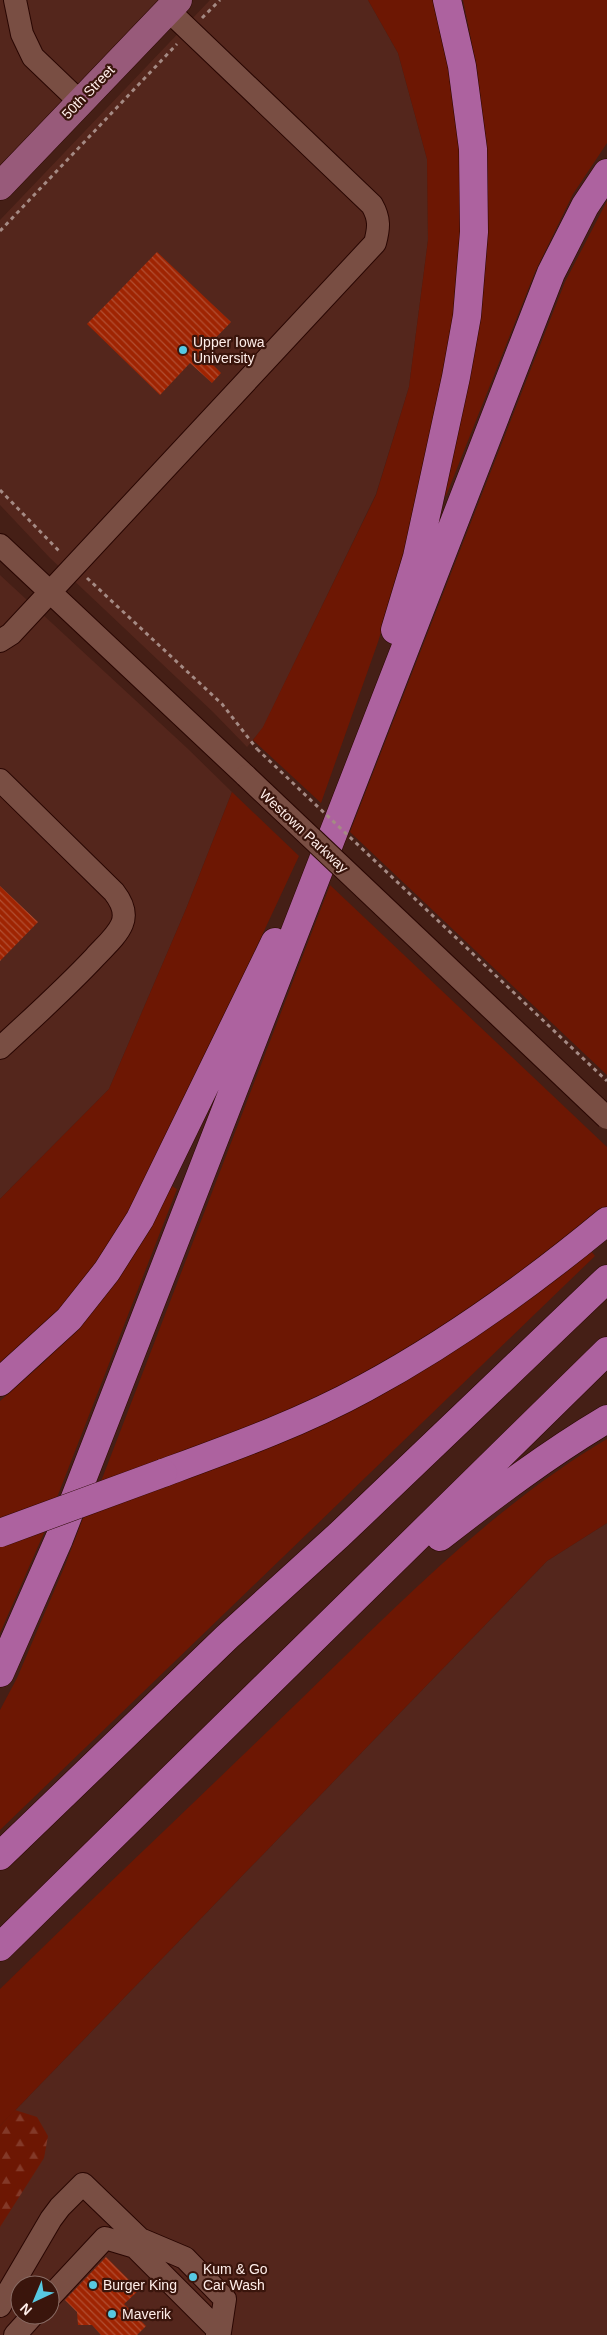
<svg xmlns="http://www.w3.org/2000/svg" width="607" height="2335" viewBox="0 0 607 2335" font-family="Helvetica,sans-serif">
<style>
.built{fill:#54261c;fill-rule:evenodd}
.green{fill:#6d1703}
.forest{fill:url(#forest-firs)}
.building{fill:url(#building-back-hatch)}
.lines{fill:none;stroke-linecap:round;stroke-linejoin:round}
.minor-casing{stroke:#290602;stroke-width:24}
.major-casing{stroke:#290602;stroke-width:29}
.highway-casing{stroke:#290602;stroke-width:29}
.path{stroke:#a58a84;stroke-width:3;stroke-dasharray:4 4;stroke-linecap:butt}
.minor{stroke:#794e43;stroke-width:22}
.major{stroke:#985a7a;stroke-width:28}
.highway{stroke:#ad629f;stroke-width:28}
.minor-bridge-casing{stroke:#290602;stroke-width:24;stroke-linecap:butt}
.highway-bridge-casing{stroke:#290602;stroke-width:29;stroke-linecap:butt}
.path-bridge{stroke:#a58a84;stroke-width:3;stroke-dasharray:4 4;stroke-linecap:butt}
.minor-bridge{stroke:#794e43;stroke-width:22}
.highway-bridge{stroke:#ad629f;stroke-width:28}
.poi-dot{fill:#57c9e2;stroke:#3a150c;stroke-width:2}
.labels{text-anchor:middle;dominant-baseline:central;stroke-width:4.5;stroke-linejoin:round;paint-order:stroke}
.street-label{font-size:14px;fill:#ffeeea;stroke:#3a150c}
.poi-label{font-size:14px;fill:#ffeeea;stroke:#3a150c;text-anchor:start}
</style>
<defs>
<pattern id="forest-firs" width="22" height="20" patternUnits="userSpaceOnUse" patternTransform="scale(1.25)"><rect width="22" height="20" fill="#6d1703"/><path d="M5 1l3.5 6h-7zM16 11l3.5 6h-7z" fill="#833928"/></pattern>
<pattern id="building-back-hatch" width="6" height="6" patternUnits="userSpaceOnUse" patternTransform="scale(1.25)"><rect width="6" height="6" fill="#9f2402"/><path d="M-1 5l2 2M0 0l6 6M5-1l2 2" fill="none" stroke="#b24f33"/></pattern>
</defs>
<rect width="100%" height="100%" fill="#451f16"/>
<!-- built -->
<path class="built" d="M0 0H178L0 186Z
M210 0H368L398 53 427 159 428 240 409 387 376 494 263 728 247 747 213 712 50 558 0 505V220Z
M0 575 187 748 232 792 186 909 109 1089 0 1199Z
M607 1523V2335H0V2126L547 1561ZM20 2285H50V2315H20Z"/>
<!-- green -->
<path class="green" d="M368 0H437L461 137V266L449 357 414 522 378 642 321 803 253 740 263 727 376 495 409 387 428 240 427 159 398 53Z
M463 0H607V143L573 194 535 272 446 496 443 494 485 257 488 207 487 164 482 111 476 64Z
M607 201V1075L350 832 552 315 565 282Z
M232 792 299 856 175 1122 114 1240 46 1327 0 1370V1199L109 1089 186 909Z
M330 885 607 1147V1213L545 1263 325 1401 100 1484Z
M170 1185 177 1189 56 1500 0 1521V1401L45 1361 87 1315Z
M586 1245 595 1256 0 1830V1710L17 1678 66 1563 85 1513 216 1463Z
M607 1439V1523L547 1561 0 2126V1989C98 1893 198 1799 297 1703 394 1609 490 1508 607 1439Z
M47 1526 0 1633V1544Z"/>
<!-- forest -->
<path class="forest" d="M15 2110 37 2117 48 2136 44 2158 0 2227V2126Z"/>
<!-- building -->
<path class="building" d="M157 252 231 322 201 353 221 373 212 383 190 363 160 395 87 324Z
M0 886 38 922 0 961Z
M106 2257 139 2290 124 2304 146 2326 137 2335H101L92 2325H78L77 2312 65 2300Z"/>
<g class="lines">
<defs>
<path id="minor" d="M15 0 22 34 33 57 79 101
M0 545 246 776
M0 641 11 634 375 243C379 228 380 219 372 205L168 10
M0 780 114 892C121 901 127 912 122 924 117 936 104 947 95 957 65 989 33 1018 0 1048
M50 2297 105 2238 135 2247 220 2332 217 2335
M0 2306 51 2219 60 2207 83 2184 140 2239 185 2258 225 2299 220 2332
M15 2335 33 2315"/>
<path id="major" d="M0 186 178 0"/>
<path id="highway" d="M395 630 417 557 456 377 467 316 474 232 473 149 462 66 447 0
M0 1382 69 1319 107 1271 140 1219 275 942
M163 1473C231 1448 301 1423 365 1388 452 1341 531 1284 607 1221
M440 1537C494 1495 548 1454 607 1419
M0 1673 59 1539 551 273 585 206 607 173
M0 1856 227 1637 339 1535 607 1279
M0 1947 607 1351"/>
</defs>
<!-- minor casing -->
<use href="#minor" class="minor-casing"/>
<!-- major casing -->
<use href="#major" class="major-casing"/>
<!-- highway casing -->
<use href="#highway" class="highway-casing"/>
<!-- path -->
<path class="path" d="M202 18 220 0
M0 231 177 44
M0 490 61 553
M87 578 222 704 257 749"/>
<!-- minor -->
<use href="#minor" class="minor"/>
<!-- major -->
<use href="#major" class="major"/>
<!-- highway -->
<use href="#highway" class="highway"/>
<defs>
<path id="minor-bridge" d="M246 776 607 1118"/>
<path id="highway-bridge" d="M0 1533 163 1473"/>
</defs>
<!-- minor-bridge casing -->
<use href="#minor-bridge" class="minor-bridge-casing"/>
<!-- highway-bridge casing -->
<use href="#highway-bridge" class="highway-bridge-casing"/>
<!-- path-bridge -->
<path class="path-bridge" d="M257 749 607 1081"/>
<!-- minor-bridge -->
<use href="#minor-bridge" class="minor-bridge"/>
<!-- highway-bridge -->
<use href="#highway-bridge" class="highway-bridge"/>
</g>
<!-- markers -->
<g class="poi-dot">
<circle cx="183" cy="350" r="5"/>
<circle cx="193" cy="2277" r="5"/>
<circle cx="93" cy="2285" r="5"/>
<circle cx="112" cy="2314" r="5"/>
</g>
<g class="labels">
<!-- street labels -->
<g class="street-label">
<text transform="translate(88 92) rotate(-46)">50th Street</text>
<text transform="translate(304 831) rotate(43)">Westown Parkway</text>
</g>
<!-- poi labels -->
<g class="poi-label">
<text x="193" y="342">Upper Iowa<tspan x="193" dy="16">University</tspan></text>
<text x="203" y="2269">Kum &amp; Go<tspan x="203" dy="16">Car Wash</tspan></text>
<text x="103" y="2285">Burger King</text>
<text x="122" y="2314">Maverik</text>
</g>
</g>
<!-- north arrow -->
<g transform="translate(35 2300) rotate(224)"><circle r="24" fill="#3a150c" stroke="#896c65"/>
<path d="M0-4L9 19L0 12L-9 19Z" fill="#57c9e2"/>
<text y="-8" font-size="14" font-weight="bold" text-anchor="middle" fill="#ffeeea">N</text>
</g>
</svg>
